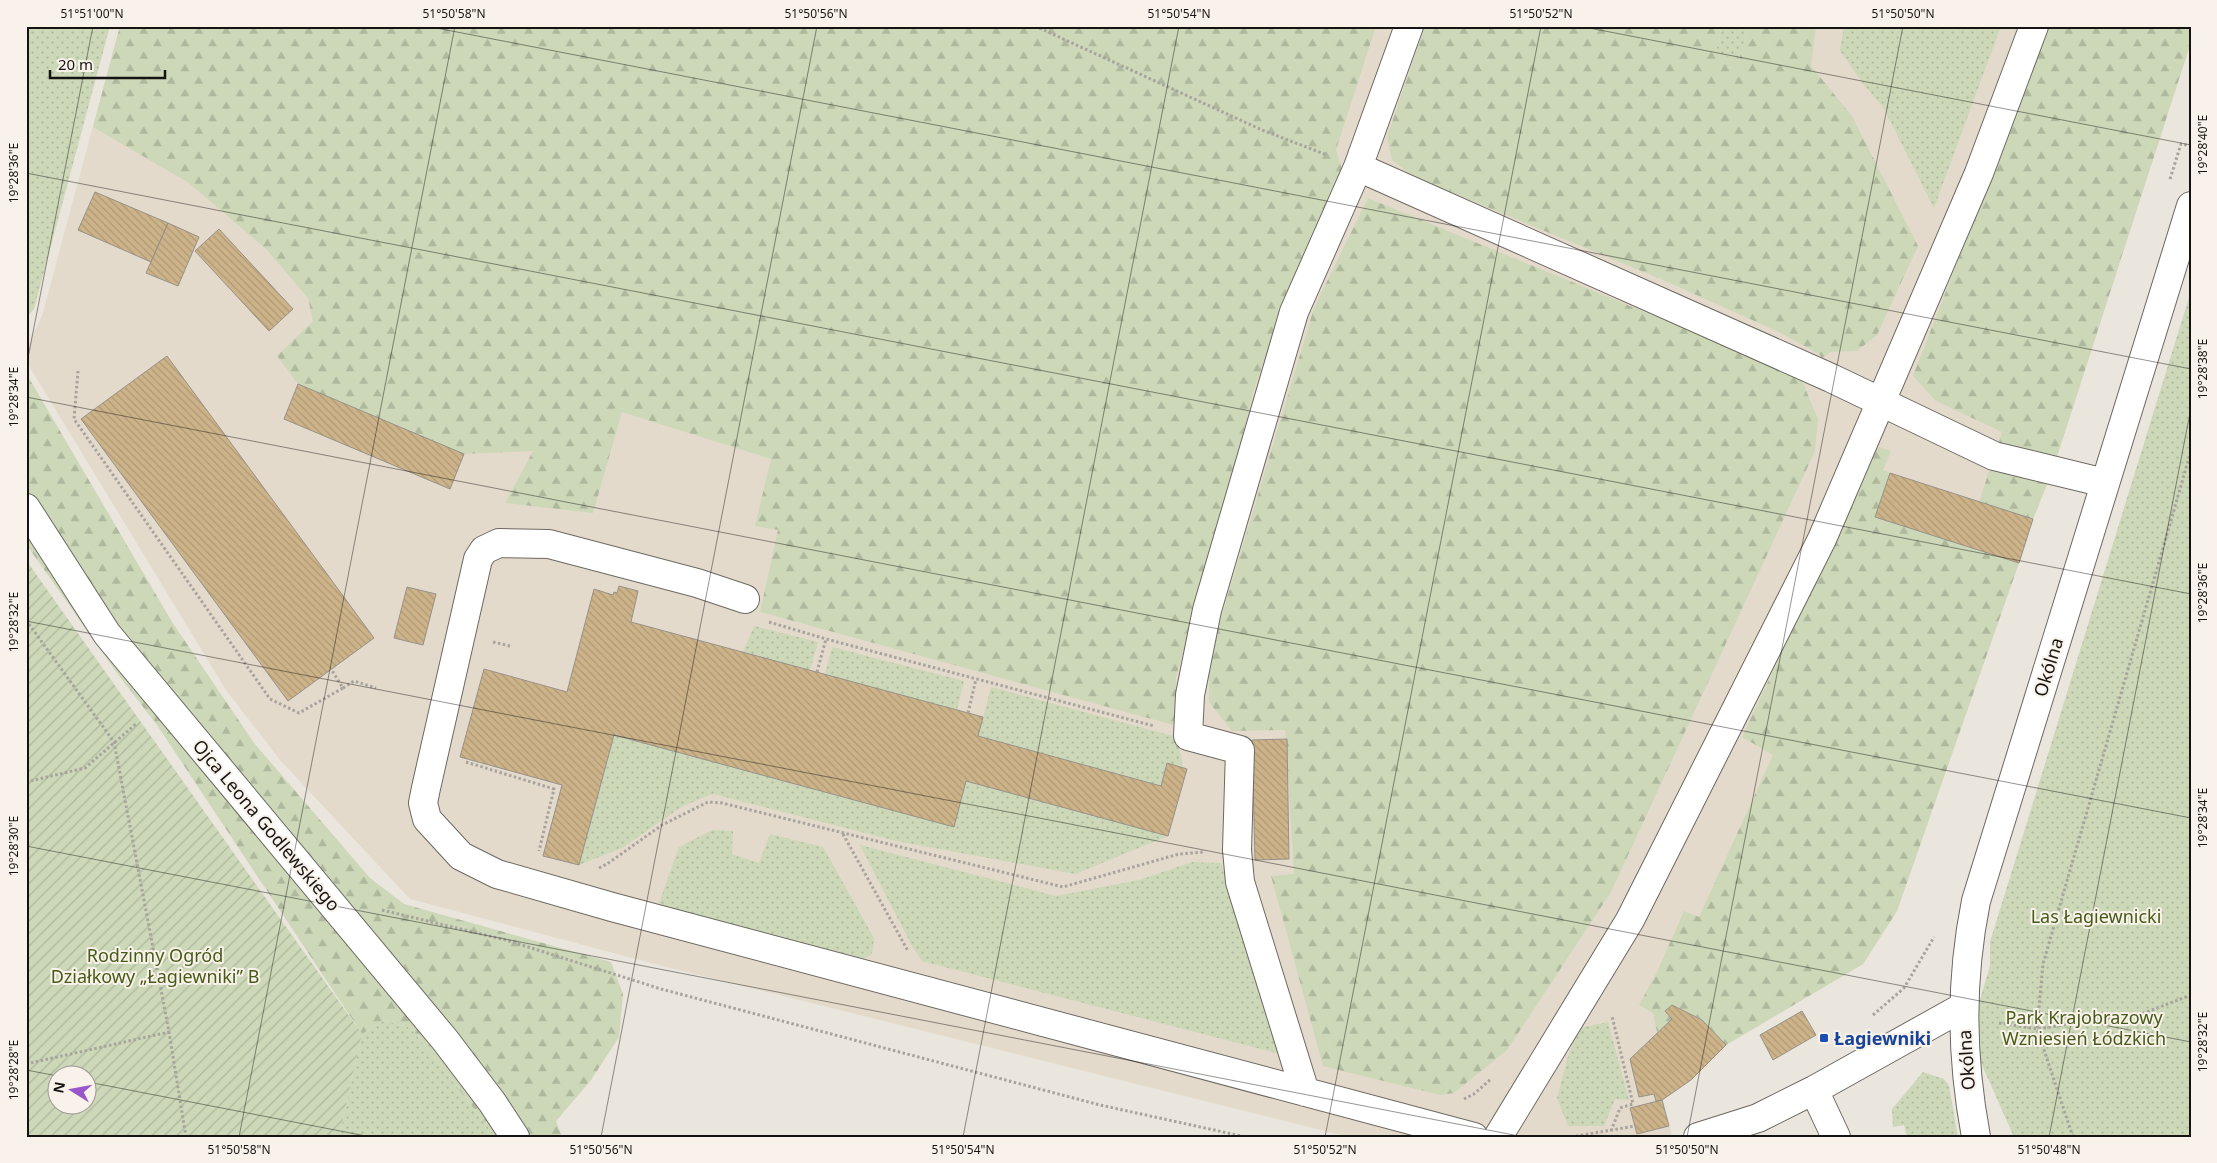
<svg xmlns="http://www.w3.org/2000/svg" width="2217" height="1163" viewBox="0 0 2217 1163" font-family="'Noto Sans',sans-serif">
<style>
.built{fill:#e4dacc}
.grass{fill:url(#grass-dots)}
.forest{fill:url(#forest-firs)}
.garden{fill:url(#garden-furrows);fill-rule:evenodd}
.building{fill:url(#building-back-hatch);stroke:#96928a}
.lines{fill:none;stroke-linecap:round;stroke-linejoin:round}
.minor-casing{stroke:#6d6861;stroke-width:30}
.path{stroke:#a7a39d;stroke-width:3;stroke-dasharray:2.5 2.5;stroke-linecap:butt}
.minor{stroke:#fff;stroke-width:28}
.ticks{fill:none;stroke:#161412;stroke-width:1;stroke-opacity:0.45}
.transit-dot{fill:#1a4fb4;stroke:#f8f2ea;stroke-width:2}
.labels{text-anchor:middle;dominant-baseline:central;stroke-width:4;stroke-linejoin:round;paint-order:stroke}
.street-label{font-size:18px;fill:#161412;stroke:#f8f2ea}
.park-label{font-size:18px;fill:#475b19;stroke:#f8f2ea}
.transit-label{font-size:18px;font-weight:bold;fill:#164399;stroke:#f8f2ea;text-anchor:start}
.neatline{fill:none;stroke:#161412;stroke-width:2}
.ticks-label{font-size:12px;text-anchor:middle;fill:#161412}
</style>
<defs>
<pattern id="grass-dots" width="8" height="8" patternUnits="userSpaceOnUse" patternTransform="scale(1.25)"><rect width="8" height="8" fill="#ccd8b8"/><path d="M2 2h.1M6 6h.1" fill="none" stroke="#aeb89d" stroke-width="1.8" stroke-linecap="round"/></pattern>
<pattern id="forest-firs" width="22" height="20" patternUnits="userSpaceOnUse" patternTransform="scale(1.25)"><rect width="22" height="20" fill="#ccd8b8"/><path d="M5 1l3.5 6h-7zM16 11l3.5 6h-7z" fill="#aeb89d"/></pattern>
<pattern id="garden-furrows" width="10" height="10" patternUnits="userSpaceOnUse" patternTransform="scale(1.25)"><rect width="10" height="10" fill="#ccd8b8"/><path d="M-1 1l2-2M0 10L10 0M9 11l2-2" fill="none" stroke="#aeb89d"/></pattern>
<pattern id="building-back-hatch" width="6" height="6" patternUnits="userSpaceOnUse" patternTransform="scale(1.25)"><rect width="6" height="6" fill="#cdb389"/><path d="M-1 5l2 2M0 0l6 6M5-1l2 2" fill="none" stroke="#af9975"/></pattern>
</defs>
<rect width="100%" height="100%" fill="#eae5dd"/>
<!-- built -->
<path class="built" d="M120 26H2191V42L2052 472 2033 519 1897 911 1863 964 1726 1045 1691 1080 1663 1100 1672 1137H1349L655 964 410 899 280 760 226 690 26 361V349L42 316Z"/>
<!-- grass -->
<path class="grass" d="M26 26H110L34 309 26 318Z
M1723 26H1749L1739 60 1715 55Z
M1844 26H2001L1934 208 1883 107 1864 85 1840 51Z
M2191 291V1137H2014L1969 1036 1990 966V942Z
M754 626 818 642 810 671 743 652Z
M832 647 964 681 957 710 825 675Z
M991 687 1177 737 1183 768 1167 763 1161 786 978 736Z
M614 735 953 827 966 781 1168 836 1075 874 896 841 713 794 683 806 622 848 579 865Z
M712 830 733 831 732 854 759 863 770 834 823 847 874 938 872 954 859 961 664 908 659 903 679 847Z
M860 845 1056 896 1139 880 1192 862 1221 863 1280 1054 922 961 912 946Z
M384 1020 411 1028 496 1137H339L362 1034Z
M1608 1022 1629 1100 1615 1099 1604 1126H1568L1557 1098 1568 1056 1579 1028Z
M1923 1072 1944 1079 1949 1086 1958 1137H1907L1904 1125 1893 1127 1892 1109Z"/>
<!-- forest -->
<path class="forest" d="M120 26H1376L1336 150 1343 172 1299 263 1255 386 1220 525 1176 677 1177 726 760 612 778 530 755 526 771 459 622 412 593 513 505 503 533 451 464 454 298 384 277 356 313 321 308 298 266 249 189 183 93 127Z
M1425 26H1723L1715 54 1739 60 1749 26H1816L1811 66 1852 116 1918 246 1877 335 1857 351 1831 352 1822 358 1819 354 1779 332 1663 280 1412 176 1392 160 1387 137Z
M2049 26H2191V42L2052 472 2033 519 1979 502 2002 432 1936 401 1913 376Z
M1368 198 1800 376 1818 419 1815 451 1611 892 1507 1050 1454 1093 1440 1095 1323 1066 1271 876 1294 874 1285 730 1232 731 1209 702V658L1314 308Z
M26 373 172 622 254 743 370 878 404 904 611 962 623 994 619 1037 591 1080 556 1121 562 1137H496L411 1028 384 1020 362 1034 157 725 117 673 26 544Z
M1878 447 1891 451 1883 470 1890 473 1876 517 2019 563 1897 911 1863 964 1726 1045 1702 1020 1672 1005 1665 1011 1672 1019 1657 1032 1653 1013 1639 1005 1657 972 1684 911 1699 917 1773 755 1742 737Z"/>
<!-- garden -->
<path class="garden" d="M26 560 362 1034 339 1137H26ZM58 1076H88V1106H58Z"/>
<!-- building -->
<path class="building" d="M95 192 168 223 151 262 78 230Z
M168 223 199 237 178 286 146 273Z
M219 229 293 309 269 331 195 251Z
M167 356 374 638 288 701 81 419Z
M298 384 464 454 450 489 284 419Z
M1890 473 2033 519 2019 563 1875 517Z
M619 586 638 591 631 622 983 717 978 736 1161 786 1167 763 1187 769 1168 836 966 781 954 827 614 735 579 865 543 856 562 785 460 757 484 669 567 692 594 589 613 595 614 592 617 593Z
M407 587 436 594 423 645 394 638Z
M1287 739 1289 859 1255 860 1252 740Z
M1672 1005 1702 1020 1726 1045 1691 1080 1662 1100 1656 1101 1654 1094 1639 1097 1630 1059 1672 1019 1665 1011Z
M1802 1011 1816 1035 1773 1060 1760 1035Z
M1662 1100 1669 1126 1637 1134 1630 1108Z"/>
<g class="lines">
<defs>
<path id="minor" d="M1358 167 1831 378 1994 456 2105 483
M26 508 107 634 445 1040 492 1102 515 1137
M745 599 697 583 549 544 499 543 484 550 478 559 426 788 423 803 427 819 461 856 497 874 612 907 1474 1137
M1814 1090 1836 1137
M1305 1092 1240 882 1237 850 1240 750 1188 736 1190 695 1207 610 1294 312 1358 167 1409 26
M1498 1137 1630 920 1822 539 1979 173 2034 26
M1698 1137 1758 1118 1814 1090 1963 1007
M1976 1137C1961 1056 1960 981 1976 901L2191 206"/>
</defs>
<!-- minor casing -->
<use href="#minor" class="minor-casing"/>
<!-- path -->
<path class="path" d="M1035 26 1262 130 1327 155
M2170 179 2181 144 2191 146
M78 371 74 419 270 699 299 713 343 688 331 669
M26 620 114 742 169 1032 186 1137
M769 622 826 639 1154 726
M493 642 510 646
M817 672 826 639
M343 688 354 681 376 688
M968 713 976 679
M466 762 554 789 539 851
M26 782 85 768 137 723
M843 834 908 951
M599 868 607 864 662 825 708 802 722 803 1063 887 1179 854 1204 852
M382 910 506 940 661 989 1100 1105 1246 1137
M1873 1015 1904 988 1934 937
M1999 1023 2037 1029 2144 1013 2191 995
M26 1064 169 1032
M1464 1099 1474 1094 1491 1079
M1611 1131 1620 1108 1633 1104 1612 1016
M1571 1137 1635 1126
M2073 1137 2037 1029 2043 964 2191 451"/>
<!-- minor -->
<use href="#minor" class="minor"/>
</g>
<!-- ticks -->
<path class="ticks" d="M426 26 2191 369M1579 26 2191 145M26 173 2191 594M26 368 93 26M26 397 2191 818M26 621 2191 1042M26 846 1524 1137M26 1070 58 1076M88 1082 371 1137M239 1137 455 26M601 1137 817 26M963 1137 1179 26M1325 1137 1541 26M1687 1137 1903 26M2049 1137 2191 408"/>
<!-- markers -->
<rect class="transit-dot" x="1819" y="1033" width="10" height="10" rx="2.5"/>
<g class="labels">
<!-- street labels -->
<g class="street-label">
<text transform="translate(2048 667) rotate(-73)">Okólna</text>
<text transform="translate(267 825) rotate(50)">Ojca Leona Godlewskiego</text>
<text transform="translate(1966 1060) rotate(-94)">Okólna</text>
</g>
<!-- park labels -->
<g class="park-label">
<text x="2096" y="916">Las Łagiewnicki</text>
<text x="155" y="955">Rodzinny Ogród<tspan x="155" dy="21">Działkowy „Łagiewniki” B</tspan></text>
<text x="2084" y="1017">Park Krajobrazowy<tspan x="2084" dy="21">Wzniesień Łódzkich</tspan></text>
</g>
<!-- transit labels -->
<g class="transit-label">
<text x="1834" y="1038">Łagiewniki</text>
</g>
</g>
<!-- border -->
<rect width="2217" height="1163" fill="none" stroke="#f8f2ea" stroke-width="55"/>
<!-- north arrow -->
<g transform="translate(72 1090) rotate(281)"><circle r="24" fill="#f8f2ea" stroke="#9e9994"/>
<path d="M0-4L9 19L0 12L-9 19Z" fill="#9856cb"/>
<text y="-8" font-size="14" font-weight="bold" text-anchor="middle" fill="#161412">N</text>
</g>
<!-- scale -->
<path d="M50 70v8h115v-8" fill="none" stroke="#161412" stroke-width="2.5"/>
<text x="58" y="70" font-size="15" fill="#161412" stroke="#f8f2ea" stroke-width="4" paint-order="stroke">20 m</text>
<rect x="28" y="28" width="2162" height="1108" class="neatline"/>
<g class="ticks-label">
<text x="92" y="18">51°51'00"N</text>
<text x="454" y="18">51°50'58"N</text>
<text x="816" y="18">51°50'56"N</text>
<text x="1179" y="18">51°50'54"N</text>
<text x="1541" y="18">51°50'52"N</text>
<text x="1903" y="18">51°50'50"N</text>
<text transform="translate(2203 145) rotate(-90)" y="4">19°28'40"E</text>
<text transform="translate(14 173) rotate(-90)" y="4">19°28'36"E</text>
<text transform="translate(2203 369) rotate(-90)" y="4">19°28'38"E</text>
<text transform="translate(14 397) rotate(-90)" y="4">19°28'34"E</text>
<text transform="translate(2203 593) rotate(-90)" y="4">19°28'36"E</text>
<text transform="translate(14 622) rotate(-90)" y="4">19°28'32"E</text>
<text transform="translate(2203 818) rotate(-90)" y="4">19°28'34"E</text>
<text transform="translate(14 846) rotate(-90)" y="4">19°28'30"E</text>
<text transform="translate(2203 1042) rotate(-90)" y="4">19°28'32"E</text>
<text transform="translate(14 1070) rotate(-90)" y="4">19°28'28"E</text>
<text x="239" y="1154">51°50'58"N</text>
<text x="601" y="1154">51°50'56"N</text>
<text x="963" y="1154">51°50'54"N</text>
<text x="1325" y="1154">51°50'52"N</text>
<text x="1687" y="1154">51°50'50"N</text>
<text x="2049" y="1154">51°50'48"N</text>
</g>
</svg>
